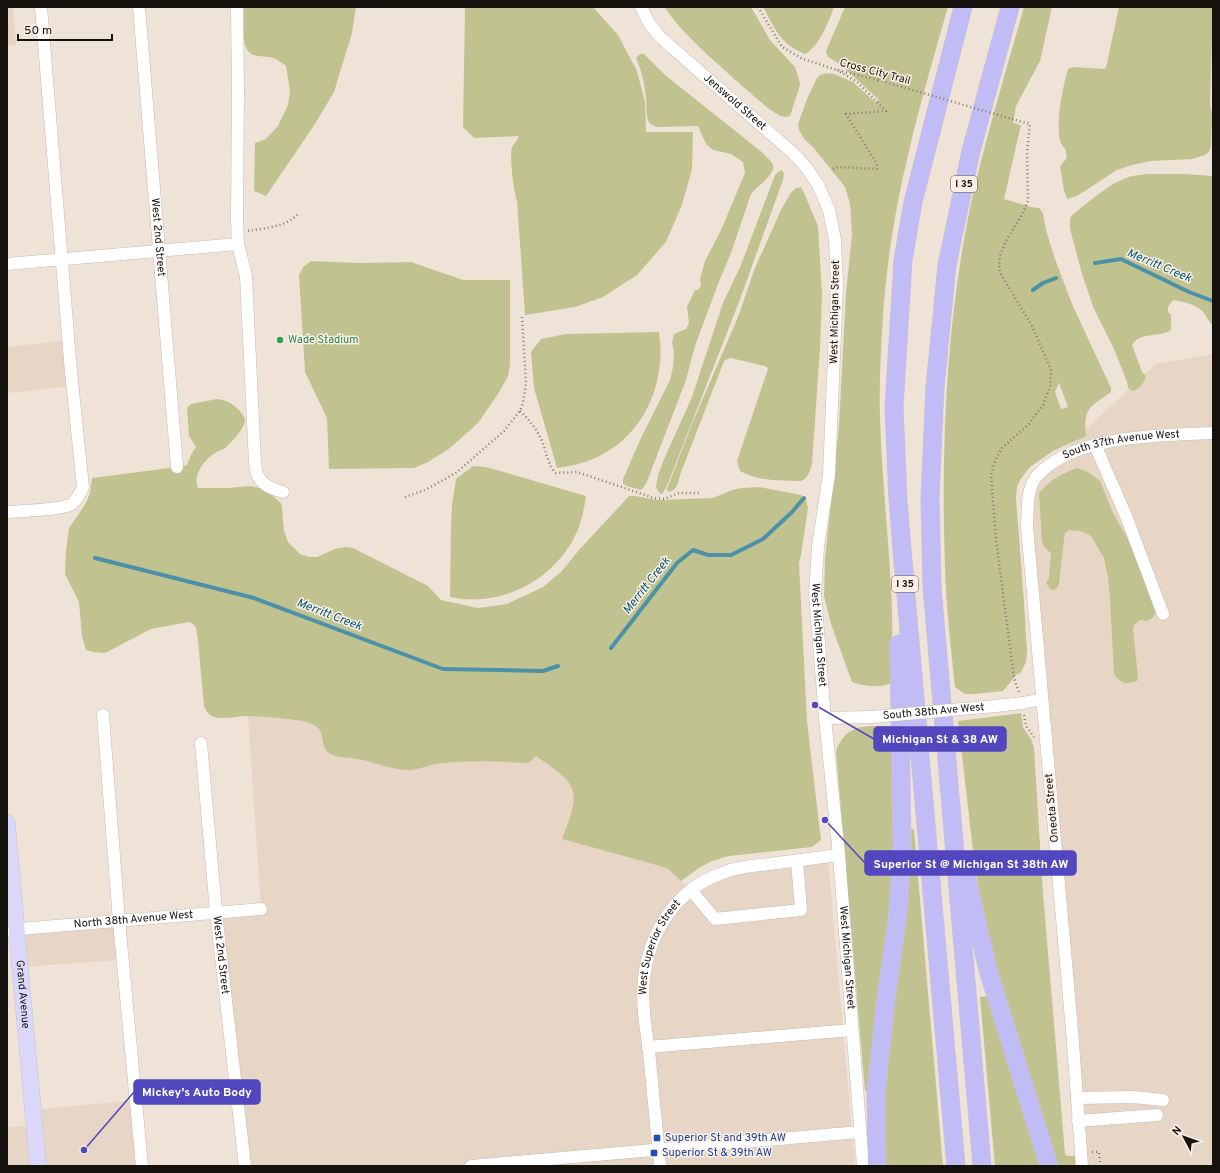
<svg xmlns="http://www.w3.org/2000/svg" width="1220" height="1173" viewBox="0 0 1220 1173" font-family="Overpass,sans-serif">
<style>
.built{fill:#e7d5c5}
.green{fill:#c0c390;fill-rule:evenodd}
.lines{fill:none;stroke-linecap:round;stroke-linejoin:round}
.stream{stroke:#4c91a8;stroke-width:4}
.minor-casing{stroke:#c7bcb2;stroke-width:13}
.major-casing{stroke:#c7c6c5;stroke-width:17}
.highway-casing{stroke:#c7c6c5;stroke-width:19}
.path{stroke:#857c75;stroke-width:2.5;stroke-dasharray:1 3;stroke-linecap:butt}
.minor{stroke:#fff;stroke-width:12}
.major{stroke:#dad7fa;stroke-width:16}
.highway{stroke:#c1bcf6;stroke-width:18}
.minor-bridge-casing{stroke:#c7bcb2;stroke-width:13;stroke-linecap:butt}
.path-bridge{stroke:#857c75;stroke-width:2.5;stroke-dasharray:1 3;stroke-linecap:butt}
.minor-bridge{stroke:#fff;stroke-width:12}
.leisure-dot{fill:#2e9e5b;stroke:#fcf0e6;stroke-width:1.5}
.transit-dot{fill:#1a4fb4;stroke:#fcf0e6;stroke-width:1.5}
.labels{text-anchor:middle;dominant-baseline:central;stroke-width:3;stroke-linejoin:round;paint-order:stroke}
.shield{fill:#fcf0e6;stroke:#5a544e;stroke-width:1}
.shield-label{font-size:10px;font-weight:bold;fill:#15110d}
.street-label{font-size:11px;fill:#15110d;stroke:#fcf0e6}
.leisure-label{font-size:11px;fill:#27864d;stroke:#fcf0e6;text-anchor:start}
.transit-label{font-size:11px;fill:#164399;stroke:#fcf0e6;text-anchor:start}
.water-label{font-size:12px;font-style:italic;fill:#005a72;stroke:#fcf0e6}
.leader{fill:none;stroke:#5247be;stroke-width:1.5}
.callout-dot{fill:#5247be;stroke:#fcf0e6;stroke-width:1.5}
.callout{fill:#5247be;stroke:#5247be;stroke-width:1.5}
.callout-label{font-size:12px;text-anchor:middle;font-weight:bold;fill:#fff}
</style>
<rect width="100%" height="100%" fill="#efe3d8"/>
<!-- built -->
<path class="built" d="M7 7H13L16 45 7 46Z
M69 340 73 386 7 393V347Z
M1213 354V1166H1082L1027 527 1036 476 1156 364Z
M254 598 536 755 560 772 569 781 574 794 573 811 562 839 667 868 691 890 719 874 828 857 855 1166H243L216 912 261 909 248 716Z
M119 921 123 960 20 967 16 929Z
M136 1100 142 1166H7V1127L34 1125 32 1110Z"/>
<!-- green -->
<path class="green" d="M244 7H356L352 33 334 92 315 124 266 196 254 191 255 143 266 139 278 126 288 105 290 91 286 66C282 63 277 59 273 58 267 56 260 57 254 55 239 51 244 19 244 7Z
M465 7H593L618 35 637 71 645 102 646 132H693L692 169 682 205 666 242 637 275 603 297 575 307 525 315 517 201C514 192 509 156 512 147 514 144 517 140 519 136L474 138 463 127Z
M664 7H751L770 40 795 67 799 79 800 85 790 116C786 117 782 117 779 115 765 108 754 95 742 86 715 61 685 37 664 7Z
M763 7H834C829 21 819 47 805 54 780 44 775 29 763 7Z
M845 7H948C920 104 892 201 884 303 881 341 879 381 880 419 882 476 888 532 891 589 893 618 892 648 892 678L890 683C885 688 858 686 852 682L831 624 824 596 825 558 839 426 846 293 852 234 850 204 845 187 813 147 805 140 799 130 798 124 807 99 817 78 820 75 826 73 834 74 853 82 875 102 879 100 841 65 828 57 826 51Z
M1024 7H1052L1040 61 1016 106 1013 123 1021 125 1004 199 1031 207 1039 208 1043 213 1046 230 1055 259 1072 304 1111 388V392C1090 407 1083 408 1086 436L1053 451 1030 467 1020 480 1017 487 1016 498 1024 602 1027 652 1026 662 1020 674H1017L1003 691 974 694H965L955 687C951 647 946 607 945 567 941 447 946 325 970 208 985 140 1005 74 1024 7ZM1059 383 1068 407 1061 409 1055 392Z
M1119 7H1213L1210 104 1212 115 1211 147 1209 152 1205 155 1192 159 1151 161 1132 165 1117 170 1077 196 1067 199 1064 190 1060 166 1067 158C1066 155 1066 151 1065 149 1063 146 1061 144 1060 141 1056 118 1062 91 1068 69L1073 67 1104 69 1106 68Z
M640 54H644L665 75 763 153C765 156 772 161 773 165 776 174 756 187 751 194L731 253 718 284 695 346 686 380 646 484 641 490 627 486 623 484V479L641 438 670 380 673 367 674 352 672 343 674 334 686 329 689 323 687 307 695 290H698L701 285 700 279 705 261 721 230 745 173 743 162 731 154 713 150 706 144 698 126 657 127 650 124C645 116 647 108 646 99 645 85 642 71 636 58Z
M782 170 784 174 783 180 739 302 667 486 662 494 659 493 656 487 658 475 665 457 692 397 723 303 741 265 775 175 778 172Z
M1148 174H1185L1213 176V325C1208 322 1207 316 1203 312 1196 304 1183 302 1173 300L1168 307V312L1171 315V330C1160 338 1140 331 1132 345L1142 372 1146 376C1144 383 1140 389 1133 391L1128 388 1127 382 1114 349 1094 309 1082 274 1070 229V218L1072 215C1087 204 1107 185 1124 179 1131 175 1140 175 1148 174Z
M801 187 804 193 818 226 822 294 820 348 812 464C810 471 808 478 801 481 782 481 757 481 740 471L737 461 768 369 767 367 764 366 731 358 727 359 724 361 680 475C678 483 678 490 668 492L667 489 692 424 738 317 755 268 781 210 790 194 796 188Z
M311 261 359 263 411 262 463 280H510V365L508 376 498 394 478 423 450 448 428 462 414 468 329 469 327 418 305 372 299 275 303 267Z
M659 332C667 384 643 438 593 459 581 464 569 466 557 468L534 388 531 352 541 339 566 334Z
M217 399C227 400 231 403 238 409 241 412 244 416 245 419 246 428 230 444 224 449 221 450 218 451 215 453 205 459 192 476 198 488H228L251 486 260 488 274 497 280 502 282 506 284 531 288 542 300 554 309 557H317L335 549 346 547 353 548 428 586 441 600 478 608 507 604 543 587 561 572 579 550 629 496H635L658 500 713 498 732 490 742 488 759 487 801 495 806 500 808 508 801 555 799 563 807 721 821 840 812 847 729 856 712 861 699 868 681 881 667 868 562 839C581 790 580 786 536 756L530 762 526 763C496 761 466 760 435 764 426 766 415 771 406 770 387 769 370 760 352 758 345 757 336 758 329 753 316 742 332 727 302 721 285 718 265 717 248 716 237 716 224 720 214 717 209 715 206 711 204 706L198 641 196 628 193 624 189 622 151 629 105 653 93 652 86 650 82 636 79 602 65 574 66 551 69 528 86 503 90 493 92 478 177 467 187 465 191 455 196 447 189 436 187 408 191 404Z
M473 466 485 467 497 470 586 496C584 510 581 525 574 538 551 582 499 608 450 597L451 526 452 504 456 479Z
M1077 468 1088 472 1100 481 1113 513 1137 555 1157 608C1155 617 1150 623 1140 620L1134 625 1133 630 1138 676 1137 681C1126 685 1120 683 1114 674L1110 598 1108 577 1104 558 1091 536 1081 531 1069 530 1065 533 1064 539 1059 584 1056 589 1051 590 1046 583 1049 578 1051 553 1044 547 1042 541 1039 493C1052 479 1059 475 1077 468Z
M1021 713 1023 727 1031 739 1034 748 1043 893 1065 1154 1068 1156H1075V1166H1056L1001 992 981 903 975 868 958 721Z
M896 726 897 833 870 1090 865 1091 836 751C847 721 869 727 896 726Z
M910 829H913L914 830 943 1166H881V1117Z
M990 996 1045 1166H995L980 997Z"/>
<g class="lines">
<!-- stream -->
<path class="stream" d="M1095 263 1121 259 1189 292 1213 301
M1033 290 1043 283 1056 278
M95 558 254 598 443 669 543 671 558 666
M611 648 677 563 693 550 708 555H731L763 539 792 512 804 498"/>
<defs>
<g id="minor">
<path id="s1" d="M139 7 177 467"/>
<path d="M237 7 238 88 237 220 238 244 246 276 255 463C256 467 256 473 258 476 262 485 274 490 283 492"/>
<path id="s2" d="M641 7 649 23 660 37 794 154 806 167 818 185 829 210 835 240 836 263 837 285 829 475 818 546 815 594 825 718 839 855 863 1166"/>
<path d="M7 264 238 244"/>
<path d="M1095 445 1126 516 1163 614"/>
<path d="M7 512C21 511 59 510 70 505 77 501 80 494 83 487L71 372 41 7"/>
<path d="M996 706 1023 703 1042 699"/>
<path d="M103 715 119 921 142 1166"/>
<path d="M825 718 872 717"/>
<path id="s3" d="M201 743 217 922 245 1166"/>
<path d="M691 890 715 919 801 910 797 861"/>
<path id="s4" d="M7 930 261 909"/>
<path d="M648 1047 852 1030"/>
<path d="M1077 1098 1133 1097 1163 1100"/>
<path d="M1078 1121 1157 1115"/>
<path d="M471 1166 859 1132"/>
<path id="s5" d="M660 1166C657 1131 653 1096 650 1060 647 1034 641 1005 644 979 649 933 676 890 720 874 736 867 753 866 770 864 793 861 816 858 839 855"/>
<path id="s6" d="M1082 1166 1072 1030 1027 527C1028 510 1026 491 1036 477 1038 474 1041 472 1043 470 1081 435 1163 435 1213 433"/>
</g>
<g id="major">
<path id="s7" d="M7 823 38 1166"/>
</g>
<path id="highway" d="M965 871 988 970 1049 1166
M877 1166 876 1092 886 999 898 913 902 847 899 644
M956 1166 905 585 898 500 894 407 903 260 913 202 963 7
M982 1166 932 587 930 497 935 387 947 265 971 151 1010 7"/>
</defs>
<!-- minor casing -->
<use href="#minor" class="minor-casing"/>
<!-- major casing -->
<use href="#major" class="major-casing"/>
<!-- highway casing -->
<use href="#highway" class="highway-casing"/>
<!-- path -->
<path class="path" d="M758 7 782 47 803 59 837 70 878 80
M1012 119 1030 124 1027 153 1028 200 1023 213 1006 241 1000 256 999 265 1000 273 1005 281 1032 326 1051 370 1050 386 1043 405 1028 425 1002 448 995 461 991 475 996 539 1014 678 1019 693
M833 169 838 167 877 169V164L846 114 886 111 857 82 837 70
M248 231C265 228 287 227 299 213
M520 411C530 420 536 429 542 441 546 451 548 466 556 473L577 472 654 498 664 499 679 493H701
M405 497 425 490 456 473 504 431 520 411 523 403 526 383 522 317
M1024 715 1026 726 1034 737
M1092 1152H1099L1100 1166"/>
<!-- minor -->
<use href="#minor" class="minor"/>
<!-- major -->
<use href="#major" class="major"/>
<!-- highway -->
<use href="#highway" class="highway"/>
<defs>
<g id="minor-bridge">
<path id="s8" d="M872 717 996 706"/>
</g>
</defs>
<!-- minor-bridge casing -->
<use href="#minor-bridge" class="minor-bridge-casing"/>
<!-- path-bridge -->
<path class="path-bridge" d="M878 80 1012 119"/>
<!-- minor-bridge -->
<use href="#minor-bridge" class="minor-bridge"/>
</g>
<!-- markers -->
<circle class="leisure-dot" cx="280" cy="340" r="4"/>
<g class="transit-dot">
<rect x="653" y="1134" width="8" height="8" rx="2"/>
<rect x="650" y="1149" width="8" height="8" rx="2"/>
</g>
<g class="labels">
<!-- shield labels -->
<g class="shield">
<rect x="951" y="176" width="26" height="16" rx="3"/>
<rect x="892" y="576" width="26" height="16" rx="3"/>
</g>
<g class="shield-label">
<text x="964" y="184">I 35</text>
<text x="905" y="584">I 35</text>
</g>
<!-- street labels -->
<g class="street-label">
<text transform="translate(875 72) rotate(15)">Cross City Trail</text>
<text stroke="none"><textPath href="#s2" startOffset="135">Jenswold Street</textPath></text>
<text stroke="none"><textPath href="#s1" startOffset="231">West 2nd Street</textPath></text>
<text transform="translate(835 312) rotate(-89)">West Michigan Street</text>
<text stroke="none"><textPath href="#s6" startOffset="787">South 37th Avenue West</textPath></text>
<text stroke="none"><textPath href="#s2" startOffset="707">West Michigan Street</textPath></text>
<text stroke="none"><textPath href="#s8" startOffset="62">South 38th Ave West</textPath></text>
<text transform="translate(1052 808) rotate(-95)">Oneota Street</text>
<text stroke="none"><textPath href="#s4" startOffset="127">North 38th Avenue West</textPath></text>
<text stroke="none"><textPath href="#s5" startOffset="223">West Superior Street</textPath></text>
<text stroke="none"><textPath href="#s3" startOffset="213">West 2nd Street</textPath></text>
<text stroke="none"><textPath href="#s2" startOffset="1031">West Michigan Street</textPath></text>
<text stroke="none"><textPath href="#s7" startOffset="172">Grand Avenue</textPath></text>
</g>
<!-- leisure labels -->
<g class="leisure-label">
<text x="288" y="340">Wade Stadium</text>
</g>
<!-- transit labels -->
<g class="transit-label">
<text x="665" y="1138">Superior St and 39th AW</text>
<text x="662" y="1153">Superior St &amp; 39th AW</text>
</g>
<!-- water labels -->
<g class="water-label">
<text transform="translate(1159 266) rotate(23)">Merritt Creek</text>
<text transform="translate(647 586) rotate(-52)">Merritt Creek</text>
<text transform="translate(329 615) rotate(21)">Merritt Creek</text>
</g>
</g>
<!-- callouts -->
<path class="leader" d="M815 705L874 739M825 820L865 863M84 1150L134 1092"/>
<g class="callout-dot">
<circle cx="815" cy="705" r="4"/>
<circle cx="825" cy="820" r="4"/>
<circle cx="84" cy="1150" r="4"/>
</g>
<g class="callout">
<rect x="874" y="727" width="132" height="24" rx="4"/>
<rect x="865" y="851" width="211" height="24" rx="4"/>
<rect x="134" y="1080" width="126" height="24" rx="4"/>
</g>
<g class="callout-label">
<text x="940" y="743">Michigan St &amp; 38 AW</text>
<text x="971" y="868">Superior St @ Michigan St 38th AW</text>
<text x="197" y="1096">Mickey's Auto Body</text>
</g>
<!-- border -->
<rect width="1220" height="1173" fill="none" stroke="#15110d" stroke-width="16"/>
<!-- north arrow -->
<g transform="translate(1184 1137) rotate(311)" stroke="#fcf0e6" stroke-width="3" paint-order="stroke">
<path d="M0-3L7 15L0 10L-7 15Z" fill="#15110d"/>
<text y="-6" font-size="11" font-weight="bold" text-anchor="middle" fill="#15110d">N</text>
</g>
<!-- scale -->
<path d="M18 34v6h94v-6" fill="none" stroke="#15110d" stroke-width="2"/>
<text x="24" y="34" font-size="12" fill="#15110d" stroke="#fcf0e6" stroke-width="3" paint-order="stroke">50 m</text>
</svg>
